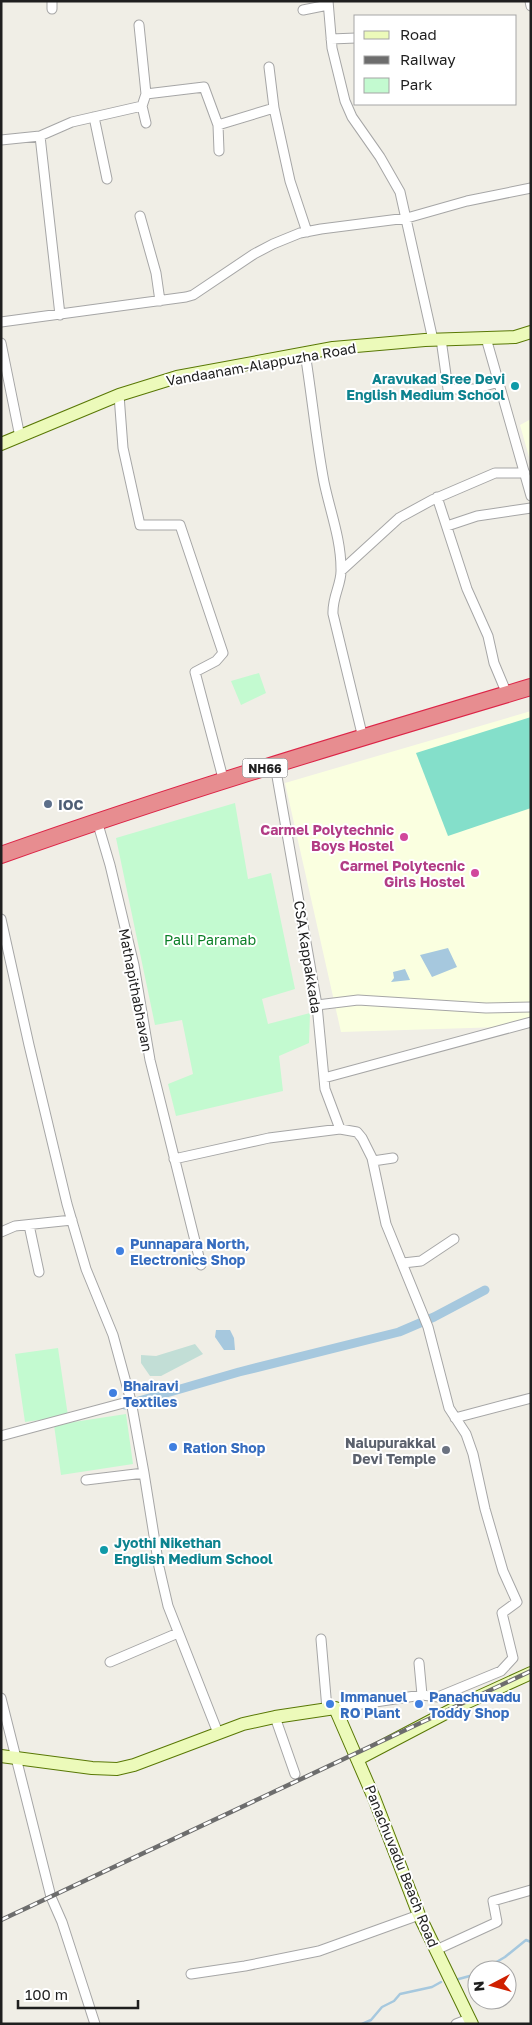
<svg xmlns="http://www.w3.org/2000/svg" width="532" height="2025" viewBox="0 0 532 2025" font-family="'Golos Text',sans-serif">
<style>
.education{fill:#faffe0}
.wetland{fill:#c2ded6}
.park{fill:#c3fad0}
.pitch{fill:#84dfca}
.water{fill:#a6c8de}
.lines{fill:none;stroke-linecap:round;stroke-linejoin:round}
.stream{stroke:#a6c8de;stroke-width:2.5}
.canal{stroke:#a6c8de;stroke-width:9}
.street-casing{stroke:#a6a6a6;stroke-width:11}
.secondary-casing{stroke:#597805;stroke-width:14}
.highway-casing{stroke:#dc2547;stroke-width:18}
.street{stroke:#fff;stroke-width:9}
.secondary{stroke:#ecfaba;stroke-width:12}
.highway{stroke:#e78d90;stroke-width:16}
.rail-casing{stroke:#6d6d6d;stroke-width:4.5}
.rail{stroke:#fff;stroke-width:2.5;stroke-dasharray:8;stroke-linecap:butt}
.culture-dot{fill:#0f9aa8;stroke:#fff;stroke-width:2}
.service-dot{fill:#5c6f8a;stroke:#fff;stroke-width:2}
.hotel-dot{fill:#d1479c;stroke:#fff;stroke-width:2}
.shop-dot{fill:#3f7fe0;stroke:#fff;stroke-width:2}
.worship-dot{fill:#6b7280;stroke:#fff;stroke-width:2}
.labels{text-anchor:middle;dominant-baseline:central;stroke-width:4;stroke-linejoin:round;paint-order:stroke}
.shield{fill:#fff;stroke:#626262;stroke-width:1}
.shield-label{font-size:12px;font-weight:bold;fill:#1f1f1f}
.street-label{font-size:14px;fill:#1f1f1f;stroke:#fff}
.culture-label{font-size:14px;font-weight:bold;fill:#0d838f;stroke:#fff;text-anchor:end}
.service-label{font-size:14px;font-weight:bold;fill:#4e5e75;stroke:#fff;text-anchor:start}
.hotel-label{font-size:14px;font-weight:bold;fill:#b23c85;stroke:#fff;text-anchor:end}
.park-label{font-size:14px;fill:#0b7f27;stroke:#fff}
.shop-label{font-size:14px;font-weight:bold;fill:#366cbe;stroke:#fff;text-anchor:start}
.worship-label{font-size:14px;font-weight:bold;fill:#5b616d;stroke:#fff;text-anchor:end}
</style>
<rect width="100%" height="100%" fill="#f0eee6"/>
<!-- education -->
<path class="education" d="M531 419V464L520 425Z
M531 711V1026L341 1032 285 783Z"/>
<!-- wetland -->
<path class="wetland" d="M195 1344 203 1354 161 1376H150L141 1363V1355L156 1356Z"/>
<!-- park -->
<path class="park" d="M259 673 266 693 241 705 231 681Z
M235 803 248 879 271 873 295 989 262 999 268 1024 310 1013 309 1043 279 1056 283 1091 176 1116 168 1084 193 1074 182 1020 155 1025 116 838Z
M58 1348 68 1416 25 1422 15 1354Z
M126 1414 133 1464 61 1475 54 1425Z"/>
<!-- pitch -->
<path class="pitch" d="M531 717V808L448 836 416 753Z"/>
<!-- water -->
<path class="water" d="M448 948 457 967 432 977 420 955Z
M405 969 410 980 391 982 394 978 393 972Z
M216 1330H230L234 1338 235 1350H224L215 1337Z"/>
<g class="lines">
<!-- stream -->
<path class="stream" d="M483 1970 505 1957 526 1940 531 1942
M455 1980 477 1974
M362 2024 371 2020 382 2007 394 2001 400 1994 432 1987 441 1982"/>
<!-- canal -->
<path class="canal" d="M125 1405 239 1372 399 1332 434 1317 485 1290"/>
<defs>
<path id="street" d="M52 1V9
M328 1 332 48 345 101 352 117 380 157 400 192 433 340
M530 1 531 6
M303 10 328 5
M139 25 146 94
M331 39 356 38
M269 67 274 108
M142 106 146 123
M94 117 107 179
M218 125 219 151
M40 136 60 315
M1 140 40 136 72 122 142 106 146 94 204 87 218 125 274 108 290 181 307 232
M140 216 156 273 160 301
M1 322 186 297 193 295 254 254 273 244 300 233 321 229 407 218 467 201 531 188
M486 338 531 496
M441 339 448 389H474L499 382
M1 343 20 437
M305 353C312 396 316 440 324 482 330 511 341 539 341 569 342 584 332 596 333 614L363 738
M119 395 123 448 140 525H180L223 653 216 661 195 672 224 782
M437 497 467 589 488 636 494 663 507 694
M447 526 477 516 531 508
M341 571 399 518 432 500 495 473H525
M275 765 317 1005 325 1089 340 1129
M97 821 110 865 134 965 150 1060 201 1265
M1 919 29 1045 67 1204 86 1269 113 1335 131 1401 144 1473 159 1567 168 1606 218 1733
M317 1005 358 1000 486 1008 531 1007
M324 1078 531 1022
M174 1159 269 1138 340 1129 357 1132 362 1138 372 1158 386 1224 428 1327 449 1408 466 1434 473 1454 485 1509 503 1571 517 1602 502 1613 513 1658 501 1671 438 1697 422 1695 335 1708
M373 1161 393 1158
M29 1225 39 1272
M1 1232 15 1226 72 1220
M403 1263 421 1261 454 1239
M455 1418 531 1398
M1 1436 131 1401
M86 1480 144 1473
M321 1639 327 1709
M110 1662 178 1633
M419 1663 422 1695
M1 1698 51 1897 62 1922 95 2024
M275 1717 295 1774
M436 1950 497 1922 493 1901 531 1890
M191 1974 245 1966 319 1951 419 1915
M456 2024 469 2019"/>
<path id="secondary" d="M1 444 119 395 177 377 333 348 425 340 515 337 531 332
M1 1756 92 1768 117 1769 134 1765 243 1724 275 1717 335 1708 374 1798 419 1915 472 2024
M358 1759 461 1705 531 1673"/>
<path id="highway" d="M1 855C176 793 353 740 531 687"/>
</defs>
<!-- street casing -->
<use href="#street" class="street-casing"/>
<!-- secondary casing -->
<use href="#secondary" class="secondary-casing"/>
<!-- highway casing -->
<use href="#highway" class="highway-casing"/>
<!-- street -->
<use href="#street" class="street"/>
<!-- secondary -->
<use href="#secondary" class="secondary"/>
<!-- highway -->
<use href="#highway" class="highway"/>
<defs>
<path id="rail" d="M1 1920 531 1671"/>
</defs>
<!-- rail casing -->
<use href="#rail" class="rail-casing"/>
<!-- rail -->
<use href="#rail" class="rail"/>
</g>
<!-- markers -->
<g class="culture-dot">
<circle cx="515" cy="386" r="5"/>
<circle cx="104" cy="1550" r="5"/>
</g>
<circle class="service-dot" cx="48" cy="804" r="5"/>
<g class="hotel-dot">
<circle cx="404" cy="837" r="5"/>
<circle cx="475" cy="873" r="5"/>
</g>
<g class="shop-dot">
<circle cx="120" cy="1251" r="5"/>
<circle cx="113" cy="1393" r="5"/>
<circle cx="173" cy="1447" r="5"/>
<circle cx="330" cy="1704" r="5"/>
<circle cx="419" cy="1704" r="5"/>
</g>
<circle class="worship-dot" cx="446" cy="1450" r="5"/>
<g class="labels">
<!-- shield labels -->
<rect class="shield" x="242.5" y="758.5" width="45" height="19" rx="4"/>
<g class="shield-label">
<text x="265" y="768">NH66</text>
</g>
<!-- street labels -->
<g class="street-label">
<text transform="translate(261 364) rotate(-10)">Vandaanam-Alappuzha Road</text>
<text transform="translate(308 957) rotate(81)">CSA Kappakkada</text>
<text transform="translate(136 990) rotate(79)">Mathapithabhavan</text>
<text transform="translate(402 1866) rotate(68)">Panachuvadu Beach Road</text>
</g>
<!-- culture labels -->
<g class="culture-label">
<text x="505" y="378">Aravukad Sree Devi<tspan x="505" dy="16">English Medium School</tspan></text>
<text x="114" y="1542" text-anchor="start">Jyothi Nikethan<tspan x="114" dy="16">English Medium School</tspan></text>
</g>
<!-- service labels -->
<g class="service-label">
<text x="58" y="804">IOC</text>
</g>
<!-- hotel labels -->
<g class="hotel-label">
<text x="394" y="829">Carmel Polytechnic<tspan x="394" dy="16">Boys Hostel</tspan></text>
<text x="465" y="865">Carmel Polytecnic<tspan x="465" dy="16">Girls Hostel</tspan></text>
</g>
<!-- park labels -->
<g class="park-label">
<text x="210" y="939">Palli Paramab</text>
</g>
<!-- shop labels -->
<g class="shop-label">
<text x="130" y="1243">Punnapara North,<tspan x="130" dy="16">Electronics Shop</tspan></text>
<text x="123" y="1385">Bhairavi<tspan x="123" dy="16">Textiles</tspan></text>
<text x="183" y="1447">Ration Shop</text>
<text x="340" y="1696">Immanuel<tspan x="340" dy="16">RO Plant</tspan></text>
<text x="429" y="1696">Panachuvadu<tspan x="429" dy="16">Toddy Shop</tspan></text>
</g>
<!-- worship labels -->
<g class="worship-label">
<text x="436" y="1442">Nalupurakkal<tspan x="436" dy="16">Devi Temple</tspan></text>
</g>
</g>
<!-- border -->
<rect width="532" height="2025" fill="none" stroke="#1f1f1f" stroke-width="5"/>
<!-- legend -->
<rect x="354" y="15" width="162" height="90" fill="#ffffff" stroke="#a5a5a5"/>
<rect x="364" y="31" width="25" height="8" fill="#ecfaba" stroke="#a5a5a5"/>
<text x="400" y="40" font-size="15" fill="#1f1f1f">Road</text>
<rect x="364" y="56" width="25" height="8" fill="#6d6d6d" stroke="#a5a5a5"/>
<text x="400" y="65" font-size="15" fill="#1f1f1f">Railway</text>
<rect x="364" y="78" width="25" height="15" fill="#c3fad0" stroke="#a5a5a5"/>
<text x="400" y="90" font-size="15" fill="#1f1f1f">Park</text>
<!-- north arrow -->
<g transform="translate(492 1985) rotate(264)"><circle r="24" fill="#ffffff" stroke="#a5a5a5"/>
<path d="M0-4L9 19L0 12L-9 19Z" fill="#cf2000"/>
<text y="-8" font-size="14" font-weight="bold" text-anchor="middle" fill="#1f1f1f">N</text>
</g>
<!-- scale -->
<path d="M18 2000v8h120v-8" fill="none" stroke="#1f1f1f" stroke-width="2.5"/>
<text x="25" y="2000" font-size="15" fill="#1f1f1f" stroke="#ffffff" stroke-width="4" paint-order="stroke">100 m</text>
</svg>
